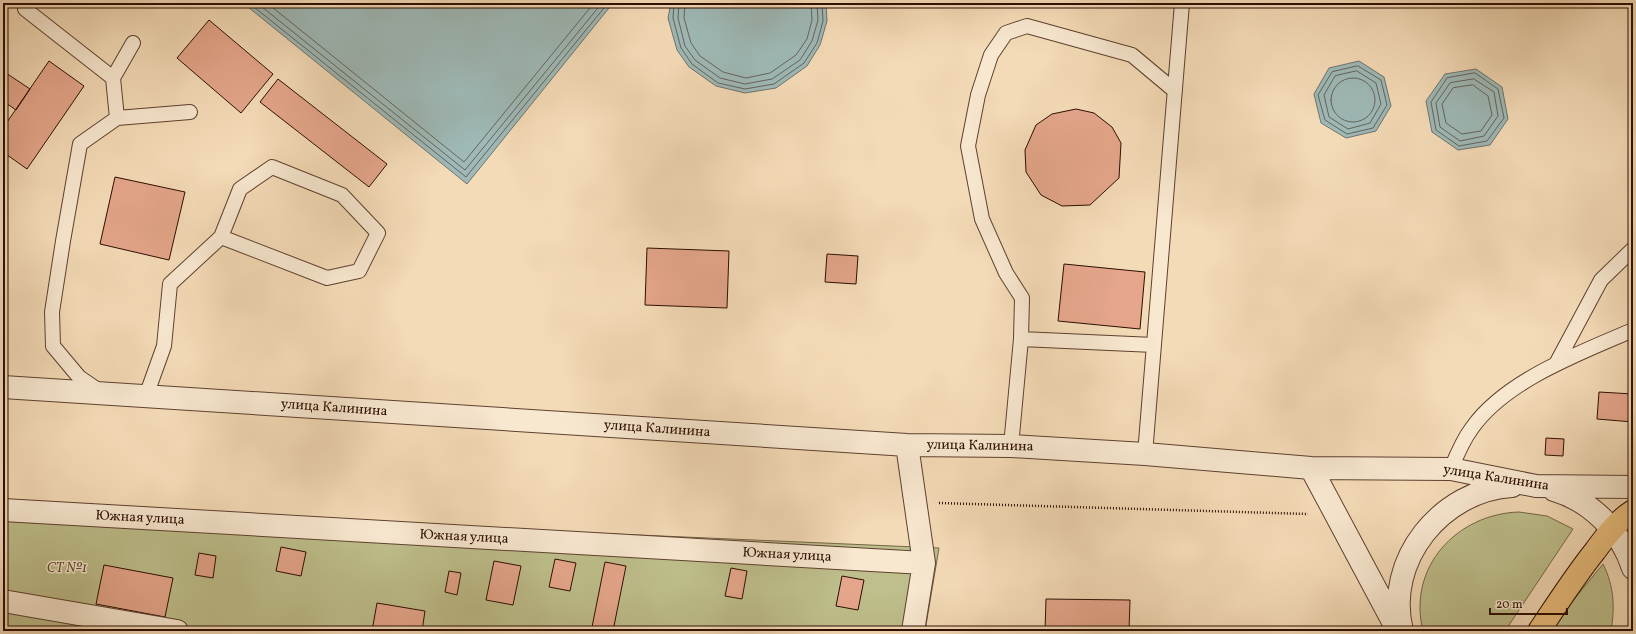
<svg xmlns="http://www.w3.org/2000/svg" width="1636" height="634" viewBox="0 0 1636 634" font-family="Vollkorn,serif">
<style>
.green{fill:#bebf8c;stroke:#756646}
.water{fill:#9eb9b7;stroke:#70746e}
.lines{fill:none;stroke-linecap:round;stroke-linejoin:round}
.shore{stroke:#65635c;stroke-width:1}
.building{fill:#e5a68b;stroke:#2c0d01}
.service-casing{stroke:#5e402e;stroke-width:16}
.minor-casing{stroke:#5e402e;stroke-width:24}
.trunk-casing{stroke:#2c0d01;stroke-width:24}
.path{stroke:#2c0d01;stroke-width:2.5;stroke-dasharray:1 2;stroke-linecap:butt}
.service{stroke:#f8e8d0;stroke-width:14}
.minor{stroke:#f8e8d0;stroke-width:22}
.trunk{stroke:#eabe7c;stroke-width:22}
.labels{text-anchor:middle;dominant-baseline:central;stroke-width:3;stroke-linejoin:round;paint-order:stroke}
.street-label{font-size:14px;fill:#2c0d01;stroke:#f8e8d0}
.park-label{font-size:14px;font-style:italic;fill:#5f4b32;stroke:#f8e8d0}
</style>
<rect width="100%" height="100%" fill="#f4dbb7"/>
<filter id="stains"><feTurbulence type="fractalNoise" baseFrequency=".005" numOctaves="4"/><feColorMatrix values="0 0 0 0 .2 0 0 0 0 .09 0 0 0 0 .02 0 0 0 .5 -.17"/></filter>
<radialGradient id="worn" r=".72"><stop offset=".6" stop-color="#630" stop-opacity="0"/><stop offset="1" stop-color="#630" stop-opacity=".3"/></radialGradient>
<!-- green -->
<path class="green" d="M3 501 453 527 939 548 925 631H3Z
M1519 512 1547 516 1573 529 1505 631H1423C1407 567 1457 514 1519 512Z
M1603 564C1614 586 1615 607 1611 631H1548Z"/>
<!-- water -->
<path class="water" d="M243 3H613L467 184Z
M671 3H826L827 21 820 45 807 66 776 88 745 93 716 86 689 67 677 50 668 18Z
M1359 61 1384 77 1391 106 1376 131 1346 138 1321 123 1314 94 1329 68Z
M1476 69 1502 87 1508 119 1490 145 1458 150 1432 132 1426 101 1445 74Z"/>
<g class="lines">
<!-- shore -->
<path class="shore" d="M249 3 466 177 608 3
M257 3 465 170 602 3
M267 3 464 162 594 3
M674 3 673 18 681 48 692 64 718 83 745 89 774 84 804 63 817 43 823 21 822 3
M679 3 678 18 685 46 695 60 720 78 745 84 772 79 800 60 812 41 818 20 817 3
M685 3 684 18 691 43 700 56 723 72 746 78 770 73 796 55 807 39 812 20 811 3
M1358 66 1381 80 1387 105 1373 128 1347 134 1325 120 1318 95 1332 72Z
M1357 71 1376 83 1381 104 1370 123 1348 129 1329 117 1324 95 1335 76Z
M1475 73 1498 89 1504 118 1487 141 1459 146 1436 130 1431 102 1447 78Z
M1331 100a22 22 0 1 1 44 0a22 22 0 1 1-44 0Z
M1474 79 1494 92 1498 116 1484 136 1460 141 1440 127 1436 103 1450 83Z
M1473 85 1488 96 1492 115 1481 131 1462 134 1446 123 1442 104 1453 88Z"/>
</g>
<!-- building -->
<path class="building" d="M209 20 273 74 241 113 177 58Z
M49 61 84 86 27 169 3 152V128Z
M3 71 30 89 16 110 3 101Z
M278 79 387 164 369 187 260 102Z
M1076 109 1094 113 1112 127 1121 143 1119 178 1090 205 1062 206 1041 195 1026 172 1025 150 1036 125 1052 114Z
M115 177 185 192 169 260 100 244Z
M647 248 729 251 727 308 645 305Z
M827 254 858 256 856 284 825 282Z
M1064 264 1145 272 1140 329 1058 321Z
M1599 392 1633 394V422L1597 419Z
M1546 438 1564 439 1563 456 1545 455Z
M281 547 306 552 301 576 276 571Z
M199 553 216 556 213 578 195 575Z
M555 559 576 563 570 591 549 587Z
M494 561 521 566 513 605 486 600Z
M605 562 626 566 613 631 592 627Z
M104 565 173 578 165 617 96 604Z
M731 568 747 571 742 599 725 596Z
M449 571 461 573 457 595 445 592Z
M842 576 864 580 858 610 836 606Z
M1046 599 1130 600 1129 631H1045Z
M377 603 425 611 422 631H372Z
M937 627 964 631H936Z"/>
<g class="lines">
<defs>
<path id="service" d="M25 9 113 78
M117 118 113 78 133 43
M1021 339 1022 298 1006 273 982 219 968 146 978 95 991 55 1006 33 1027 26 1132 55 1175 91
M1556 364 1601 280 1633 249
M101 392 79 377 53 346 52 312 63 241 80 144 117 118 190 112
M146 396 164 346 170 284 221 237 327 278 359 271 378 233 342 195 272 167 240 189 221 237
M1011 446 1021 339 1154 345
M1145 454 1182 3
M1451 469C1457 454 1463 440 1472 428 1506 380 1580 353 1633 330"/>
<path id="minor" d="M3 387 907 445 1011 446 1145 454 1311 468 1451 469 1536 486 1633 487
M907 445 924 563 913 631
M1311 468 1398 631
M1554 490C1591 501 1621 531 1633 568
M3 510 924 563
M3 601 177 631
M1402 631C1384 560 1442 490 1512 486"/>
<path id="trunk" d="M1539 631C1557 604 1575 576 1595 551 1606 536 1617 521 1633 511"/>
</defs>
<!-- service casing -->
<use href="#service" class="service-casing"/>
<!-- minor casing -->
<use href="#minor" class="minor-casing"/>
<!-- trunk casing -->
<use href="#trunk" class="trunk-casing"/>
<!-- path -->
<path class="path" d="M939 503 1308 514"/>
<!-- service -->
<use href="#service" class="service"/>
<!-- minor -->
<use href="#minor" class="minor"/>
<!-- trunk -->
<use href="#trunk" class="trunk"/>
</g>
<g class="labels">
<!-- street labels -->
<g class="street-label">
<text transform="translate(334 408) rotate(4)">улица Калинина</text>
<text transform="translate(657 429) rotate(4)">улица Калинина</text>
<text transform="translate(980 446) rotate(1)">улица Калинина</text>
<text transform="translate(1496 478) rotate(9)">улица Калинина</text>
<text transform="translate(140 518) rotate(3)">Южная улица</text>
<text transform="translate(464 537) rotate(3)">Южная улица</text>
<text transform="translate(787 555) rotate(3)">Южная улица</text>
</g>
<!-- park labels -->
<g class="park-label">
<text x="67" y="568">СТ №1</text>
</g>
</g>
<!-- margin -->
<rect width="1636" height="634" fill="none" stroke="#f4dbb7" stroke-width="16"/>
<rect x="4" y="4" width="1628" height="626" fill="none" stroke="#2c0d01" stroke-width="2"/>
<rect x="8" y="8" width="1620" height="618" fill="none" stroke="#2c0d01"/>
<!-- scale -->
<path d="M1490 608v6h77v-6" fill="none" stroke="#2c0d01" stroke-width="2"/>
<text x="1496" y="608" font-size="12" fill="#2c0d01" stroke="#f8e8d0" stroke-width="3" paint-order="stroke">20 m</text>
<rect width="100%" height="100%" filter="url(#stains)"/>
<rect width="100%" height="100%" fill="url(#worn)"/>
</svg>
